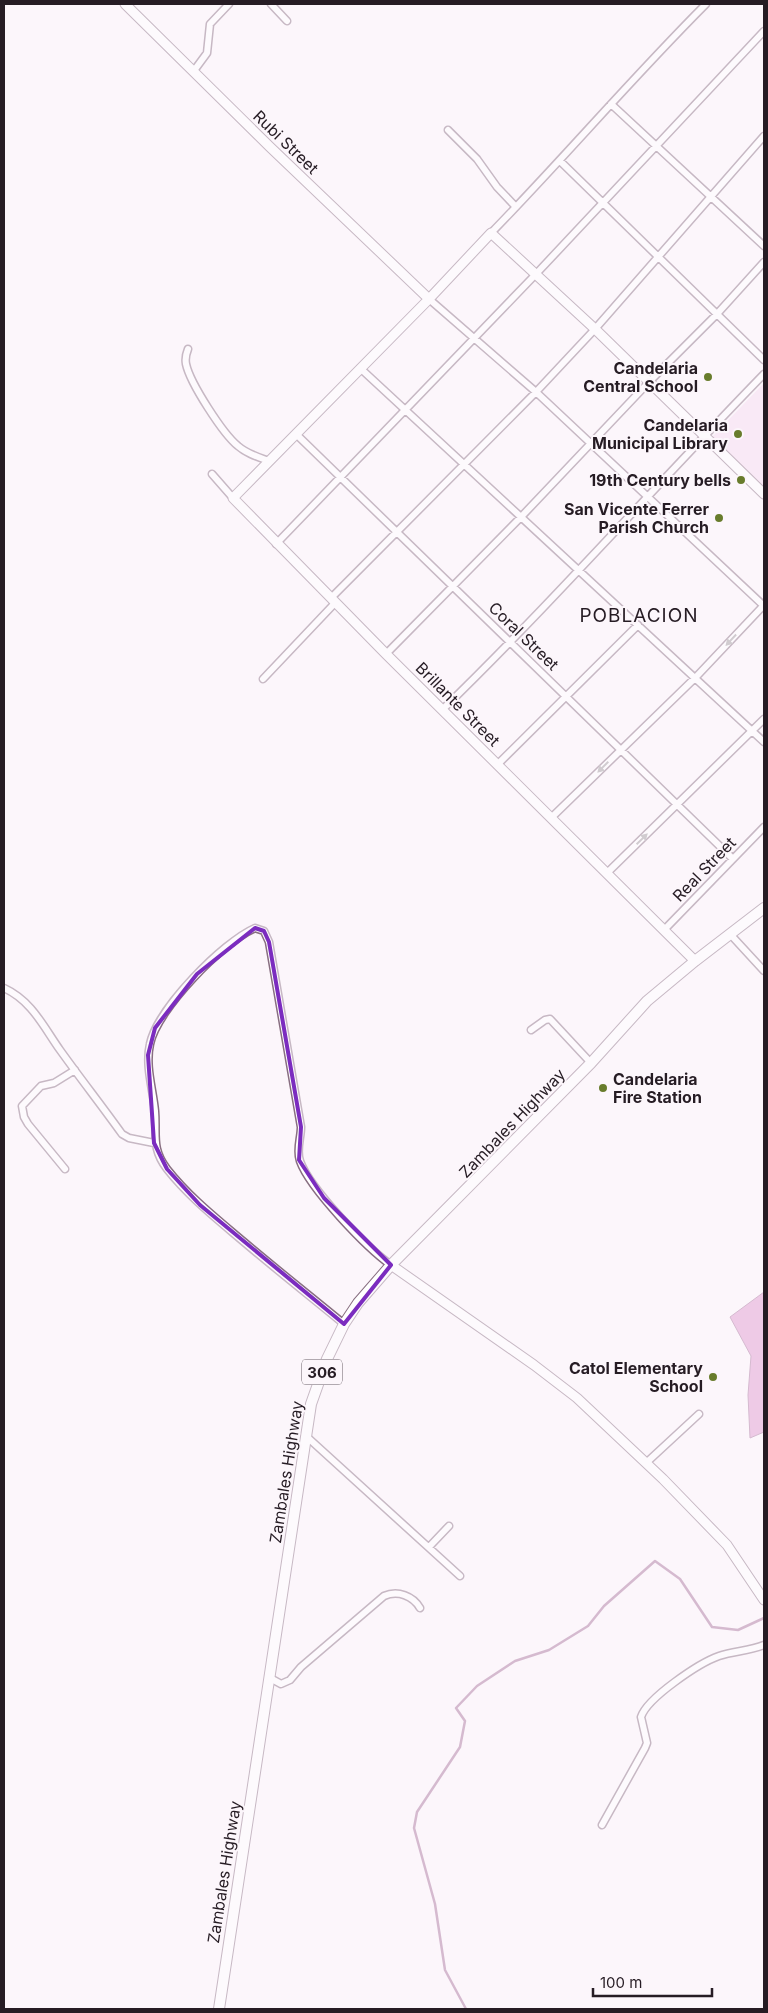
<svg xmlns="http://www.w3.org/2000/svg" width="768" height="2013" viewBox="0 0 768 2013" font-family="Inter,sans-serif">
<style>
.green{fill:#f7d9ef}
.water{fill:#de95cd;stroke:#a7719a}
.lines{fill:none;stroke-linecap:round;stroke-linejoin:round}
.stream{stroke:#a7719a;stroke-width:2.5}
.street-casing{stroke:#886e81;stroke-width:9}
.secondary-casing{stroke:#886e81;stroke-width:11}
.primary-casing{stroke:#886e81;stroke-width:12}
.street{stroke:#fff;stroke-width:6}
.secondary{stroke:#fff;stroke-width:9}
.primary{stroke:#fff;stroke-width:10}
.oneway{fill:#9d999c}
.marked{fill:none;stroke:#7b2cbf;stroke-width:4;stroke-linejoin:round}
.poi-dot{fill:#687c2c;stroke:#fcf6fb;stroke-width:2}
.labels{text-anchor:middle;dominant-baseline:central;stroke-width:4;stroke-linejoin:round;paint-order:stroke}
.shield{fill:#fcf6fb;stroke:#665d64;stroke-width:1}
.shield-label{font-size:15px;font-weight:bold;fill:#261c24}
.street-label{font-size:16px;fill:#261c24;stroke:#fcf6fb}
.poi-label{font-size:16px;font-weight:bold;fill:#261c24;stroke:#fcf6fb;text-anchor:end}
.quarter-label{font-size:19px;letter-spacing:1px;fill:#261c24;stroke:#fcf6fb}
</style>
<rect width="100%" height="100%" fill="#fcf6fb"/>
<!-- green -->
<path class="green" d="M764 383V488L712 437Z"/>
<!-- water -->
<path class="water" d="M764 1292V1432L750 1438 748 1395 751 1356 730 1317Z"/>
<g class="lines">
<!-- stream -->
<path class="stream" d="M466 2009 445 1970 435 1904 414 1828 417 1812 460 1747 465 1721 456 1708 477 1686 515 1661 549 1650 588 1626 604 1606 655 1561 680 1579 712 1627 738 1630 764 1618"/>
<defs>
<path id="street" d="M271 4 287 21
M193 72 207 53 210 24 229 4
M611 104 764 246
M448 130 477 159 497 187 516 207
M560 161 764 360
M491 233C564 158 632 78 706 4
M429 299 536 392 764 606
M188 349C186 354 185 359 186 364 190 383 223 434 238 446 247 454 258 457 269 461
M360 368 764 742
M296 434 733 859
M212 474 233 498
M276 544 536 274 764 31
M331 598 536 392 595 329 764 136
M386 654 521 517 649 382 717 314 764 262
M263 679 335 603
M443 709C554 601 656 485 764 374
M497 765 638 625
M551 818 696 677 764 605
M607 873 764 719
M664 930 764 827
M730 934 764 971
M4 988C32 1001 43 1026 60 1050 80 1078 102 1106 122 1134L129 1138 154 1143
M531 1030 545 1020 550 1019 591 1063
M65 1169 28 1124 24 1117 22 1106 41 1086 54 1083 75 1070
M344 1324C310 1296 277 1270 244 1242 217 1219 189 1197 167 1169 151 1148 157 1135 155 1111 153 1089 145 1066 150 1044 157 1009 223 942 255 928L264 931 269 942 301 1127C301 1138 296 1150 300 1161 310 1189 367 1248 391 1265
M306 1436 460 1576
M646 1463 699 1414
M429 1547 449 1526
M270 1678 281 1684 290 1680 301 1667 384 1596C398 1590 413 1596 420 1608
M602 1825 645 1748 647 1743 641 1717C647 1698 699 1663 719 1656 734 1651 750 1651 764 1645"/>
<path id="secondary" d="M125 4 270 147 429 299
M695 961 386 654 233 498 429 299 491 233 595 329 764 494
M391 1265 534 1365 577 1398 663 1479 727 1545 764 1600"/>
<path id="primary" d="M219 2009 311 1404 327 1359 344 1324 358 1303 391 1265 591 1063 647 1001 695 961 764 908"/>
</defs>
<!-- street casing -->
<use href="#street" class="street-casing"/>
<!-- secondary casing -->
<use href="#secondary" class="secondary-casing"/>
<!-- primary casing -->
<use href="#primary" class="primary-casing"/>
<!-- street -->
<use href="#street" class="street"/>
<!-- secondary -->
<use href="#secondary" class="secondary"/>
<!-- primary -->
<use href="#primary" class="primary"/>
</g>
<!-- one-way arrows -->
<defs><path id="oneway-solid" d="M-6-.8H1V-3.2L6.5 0L1 3.2V.8H-6Z" transform="scale(1.25)"/></defs>
<g class="oneway">
<use href="#oneway-solid" transform="translate(731 640) rotate(133)"/>
<use href="#oneway-solid" transform="translate(603 767) rotate(135)"/>
<use href="#oneway-solid" transform="translate(642 839) rotate(-44)"/>
</g>
<!-- marked area -->
<path d="M0 0H768V2013H0ZM255 928 264 931 269 942 301 1127 299 1160 324 1198 391 1265 344 1324 200 1205 167 1169 154 1143 148 1055 155 1028 197 974Z" fill="#fcf6fb" fill-opacity=".55" fill-rule="evenodd"/>
<path class="marked" d="M255 928 264 931 269 942 301 1127 299 1160 324 1198 391 1265 344 1324 200 1205 167 1169 154 1143 148 1055 155 1028 197 974Z"/>
<!-- markers -->
<g class="poi-dot">
<circle cx="708" cy="377" r="5"/>
<circle cx="738" cy="434" r="5"/>
<circle cx="741" cy="480" r="5"/>
<circle cx="719" cy="518" r="5"/>
<circle cx="603" cy="1088" r="5"/>
<circle cx="713" cy="1377" r="5"/>
</g>
<g class="labels">
<!-- shield labels -->
<rect class="shield" x="302" y="1359.5" width="40" height="25" rx="4"/>
<g class="shield-label">
<text x="322" y="1372">306</text>
</g>
<!-- street labels -->
<g class="street-label">
<text transform="translate(286 142) rotate(44)">Rubi Street</text>
<text transform="translate(524 636) rotate(44)">Coral Street</text>
<text transform="translate(458 704) rotate(45)">Brillante Street</text>
<text transform="translate(704 869) rotate(-46)">Real Street</text>
<text transform="translate(512 1123) rotate(-46)">Zambales Highway</text>
<text transform="translate(286 1472) rotate(-81)">Zambales Highway</text>
<text transform="translate(224 1872) rotate(-81)">Zambales Highway</text>
</g>
<!-- poi labels -->
<g class="poi-label">
<text x="698" y="368">Candelaria<tspan x="698" dy="18">Central School</tspan></text>
<text x="728" y="425">Candelaria<tspan x="728" dy="18">Municipal Library</tspan></text>
<text x="731" y="480">19th Century bells</text>
<text x="709" y="509">San Vicente Ferrer<tspan x="709" dy="18">Parish Church</tspan></text>
<text x="613" y="1079" text-anchor="start">Candelaria<tspan x="613" dy="18">Fire Station</tspan></text>
<text x="703" y="1368">Catol Elementary<tspan x="703" dy="18">School</tspan></text>
</g>
<!-- quarter labels -->
<g class="quarter-label">
<text x="639" y="615">POBLACION</text>
</g>
</g>
<!-- border -->
<rect width="768" height="2013" fill="none" stroke="#261c24" stroke-width="10"/>
<!-- scale -->
<path d="M593 1988v8h119v-8" fill="none" stroke="#261c24" stroke-width="2.5"/>
<text x="600" y="1988" font-size="15" fill="#261c24" stroke="#fcf6fb" stroke-width="4" paint-order="stroke">100 m</text>
</svg>
